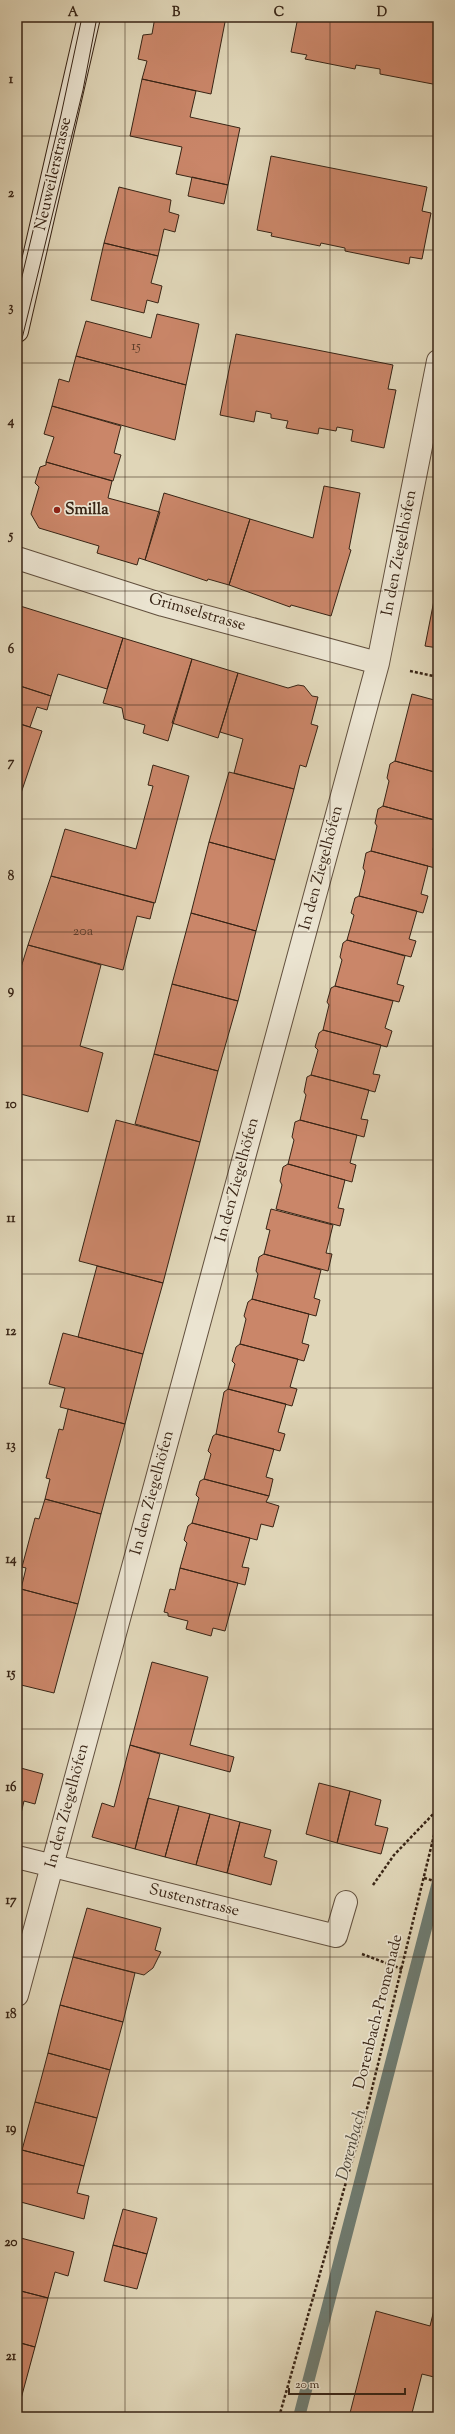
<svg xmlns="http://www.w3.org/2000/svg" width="455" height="2434" viewBox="0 0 455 2434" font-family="'Sorts Mill Goudy',serif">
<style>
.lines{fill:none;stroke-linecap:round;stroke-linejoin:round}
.stream{stroke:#6f7d73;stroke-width:12}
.building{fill:#ca8669;stroke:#382415}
.street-casing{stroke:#62503e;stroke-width:24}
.secondary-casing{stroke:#382415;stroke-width:24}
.path{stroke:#382415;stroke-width:2.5;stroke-dasharray:3 2;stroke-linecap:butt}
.street{stroke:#ebe4d1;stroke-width:22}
.secondary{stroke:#ebe4d1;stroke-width:22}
.tram{stroke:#382415;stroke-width:1}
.grid{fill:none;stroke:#382415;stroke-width:1;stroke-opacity:0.55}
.poi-dot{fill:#8f2418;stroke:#ebe4d1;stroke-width:1.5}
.labels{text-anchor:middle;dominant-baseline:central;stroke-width:3.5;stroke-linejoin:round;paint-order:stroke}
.number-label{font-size:14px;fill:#5c3c2a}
.street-label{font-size:16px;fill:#382415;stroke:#ebe4d1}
.poi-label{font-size:16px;font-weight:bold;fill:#382415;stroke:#ebe4d1;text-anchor:start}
.water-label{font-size:17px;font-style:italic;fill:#4f493c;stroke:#ebe4d1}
.neatline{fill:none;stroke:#382415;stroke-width:1.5}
.grid-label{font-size:13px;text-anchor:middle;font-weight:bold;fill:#382415}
</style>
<rect width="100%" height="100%" fill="#e0d6b8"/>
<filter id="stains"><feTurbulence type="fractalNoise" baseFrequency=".005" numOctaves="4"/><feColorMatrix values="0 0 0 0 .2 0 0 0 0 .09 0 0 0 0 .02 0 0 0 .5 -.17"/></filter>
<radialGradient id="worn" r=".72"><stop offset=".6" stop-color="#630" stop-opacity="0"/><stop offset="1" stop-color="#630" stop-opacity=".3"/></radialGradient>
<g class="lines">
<!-- stream -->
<path class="stream" d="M299 2417 438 1882"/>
</g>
<!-- building -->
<path class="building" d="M155 17H226L211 94 142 79 147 61 138 59 143 35 152 34Z
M298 17H438V85L380 74V69L356 65 355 69 305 59 307 55 291 52Z
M142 79 196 91 190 117 240 128 228 185 176 174 182 147 130 136Z
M271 156 427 187 422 211 431 213 422 259 410 257 409 264 345 251V248L321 243 320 246 271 236 272 233 257 230Z
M192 177 228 185 224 204 188 196Z
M119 187 171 200 169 212 179 215 175 232 164 229 158 256 104 243Z
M104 243 158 256 151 283 162 286 158 303 147 300 144 313 91 300Z
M157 314 199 324 186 385 76 356 86 321 151 338Z
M236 334 393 365 388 389 396 390 384 448 351 441 353 430 337 427 336 431 319 428 318 434 286 428 288 421 271 418V414L256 411 254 422 220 415Z
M76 356 186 385 175 440 52 406 59 379 69 382Z
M52 406 121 426 114 453 121 455 113 481 46 462 54 437 44 434Z
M46 462 112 481 108 498 160 512 145 560 139 558 137 565 97 553 99 546 39 528 31 514 39 487 35 483 40 467 46 465Z
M324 486 360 493 349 549 351 550 331 616 291 605 290 607 229 585 250 519 313 538Z
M164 493 250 519 229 585 208 579 207 581 145 560Z
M438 580V648L425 646Z
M17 605 123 638 107 689 58 674 51 696 17 685Z
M123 638 192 659 168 741 143 733 145 725 124 719 122 708 103 703Z
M192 659 238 673 218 738 172 723Z
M238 673 288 688 298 685 304 686 312 696 318 697 311 724 318 726 306 767 300 765 294 789 234 773 243 739 220 732Z
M17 685 51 696 47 710 37 707 30 727 17 723Z
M412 694 438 701V773L395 761Z
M17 723 42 731 17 805Z
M395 761 438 773V821L383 806 389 781 387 778 390 764Z
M153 765 189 776 155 903 51 876 65 829 136 849 153 786 148 785Z
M229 772 294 789 275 860 209 842Z
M383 806 438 821 433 850 438 851 435 868 371 851 377 826 375 823 378 809Z
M209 842 275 860 256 931 191 913Z
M371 851 428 866 421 894 428 896 423 913 359 896 365 871 363 868 366 853Z
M51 876 154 903 150 919 137 916 123 970 28 945Z
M359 896 417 911 409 939 416 941 411 957 347 940 354 915 351 913 355 898Z
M191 913 256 931 238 1001 172 984Z
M347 940 405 956 397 984 404 986 399 1002 335 986 342 960 340 957 343 943Z
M28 945 101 965 80 1046 103 1053 88 1112 17 1093V980Z
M172 984 238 1001 218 1071 154 1054Z
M335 986 393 1001 385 1028 392 1031 387 1047 323 1030 329 1005 327 1002 331 988Z
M323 1030 381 1045 373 1074 380 1075 375 1092 311 1075 318 1050 315 1047 319 1033Z
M154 1054 218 1071 200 1142 135 1124Z
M311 1075 369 1090 361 1119 368 1120 364 1137 300 1120 306 1095 304 1092 307 1077Z
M116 1120 200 1142 163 1283 79 1261Z
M300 1120 357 1135 350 1163 356 1165 352 1182 288 1164 294 1140 292 1137 295 1122Z
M288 1164 345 1180 338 1208 344 1209 340 1226 276 1209 282 1185 280 1181 283 1167Z
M271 1209 333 1225 326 1253 332 1254 328 1271 264 1254 270 1230 266 1229Z
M264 1254 321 1270 314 1298 320 1300 316 1316 252 1299 258 1274 256 1271 259 1257Z
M97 1266 163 1283 143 1354 78 1337Z
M252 1299 309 1314 302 1343 309 1345 304 1361 240 1344 246 1319 244 1316 248 1302Z
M63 1333 143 1354 125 1424 60 1407 65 1388 49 1384Z
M240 1344 298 1359 290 1387 297 1389 292 1406 228 1389 235 1364 232 1361 236 1347Z
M228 1389 286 1404 278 1432 285 1434 280 1451 216 1434 224 1392Z
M68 1409 125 1424 101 1514 45 1499 50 1479 46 1478 59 1429 63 1430Z
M216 1434 274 1449 266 1477 273 1479 269 1496 204 1479 211 1454 208 1451 213 1436Z
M204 1479 269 1496 266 1502 279 1506 273 1527 261 1524 257 1540 192 1523 199 1498 196 1495 200 1481Z
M45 1499 101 1514 78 1604 21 1589 26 1568 22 1567 35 1518 39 1519Z
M192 1523 250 1538 242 1567 249 1568 245 1585 180 1568 187 1543 184 1540 188 1526Z
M180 1568 238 1583 225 1631 213 1628 211 1636 186 1629 188 1621 168 1616V1613L164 1612 170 1589 175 1590Z
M21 1589 78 1604 54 1693 17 1684V1601Z
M152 1662 208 1677 190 1745 234 1757 230 1772 130 1745Z
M130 1745 160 1754 135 1849 92 1837 102 1803 114 1807Z
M17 1767 43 1774 35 1804 24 1801 19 1822H17Z
M319 1783 350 1791 337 1843 306 1834Z
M350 1791 381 1800 375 1825 388 1828 381 1854 337 1843Z
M148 1798 179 1806 165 1857 135 1849Z
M179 1806 210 1814 196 1865 165 1857Z
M210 1814 240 1822 227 1873 196 1865Z
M240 1822 271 1830 264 1857 277 1861 271 1885 227 1873Z
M87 1908 161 1928 155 1950 161 1952 153 1968 144 1975 73 1957Z
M73 1957 135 1973 123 2022 60 2005Z
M60 2005 123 2022 110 2070 48 2053Z
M48 2053 110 2070 97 2118 35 2102Z
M35 2102 97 2118 84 2166 22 2150Z
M22 2150 84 2166 77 2193 89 2196 84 2219 17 2201V2168Z
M123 2209 157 2218 147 2254 113 2245Z
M17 2237 74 2252 68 2276 55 2272 48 2298 17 2290Z
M113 2245 147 2254 137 2289 104 2281Z
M17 2290 48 2298 35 2347 17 2342Z
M438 2304V2378L422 2374 411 2417H349L376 2311 430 2326 435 2306Z
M17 2342 35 2347 22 2395 17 2393Z
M17 2393 22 2395 17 2415Z"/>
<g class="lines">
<defs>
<path id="street" d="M17 558 163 605 378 663
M17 1857 336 1936 346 1902
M17 1995 378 663 438 361"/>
<path id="secondary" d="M17 331 89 17"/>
</defs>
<!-- street casing -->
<use href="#street" class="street-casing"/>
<!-- secondary casing -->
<use href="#secondary" class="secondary-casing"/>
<!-- path -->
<path class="path" d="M410 671 438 677
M424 1878 438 1882
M373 1885 394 1855 438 1809
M362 1954 402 1969
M279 2417 368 2105 438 1819"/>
<!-- street -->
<use href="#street" class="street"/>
<!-- secondary -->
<use href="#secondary" class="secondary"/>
<!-- tram -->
<path class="tram" d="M17 297 61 115 82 17
M17 359 83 90 97 17"/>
</g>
<!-- grid -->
<path class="grid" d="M125 17V2417M228 17V2417M330 17V2417M17 136H438M17 250H438M17 363H438M17 477H438M17 591H438M17 705H438M17 819H438M17 932H438M17 1046H438M17 1160H438M17 1274H438M17 1388H438M17 1502H438M17 1615H438M17 1729H438M17 1843H438M17 1957H438M17 2071H438M17 2184H438M17 2298H438"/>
<!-- markers -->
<circle class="poi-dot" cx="57" cy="510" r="4"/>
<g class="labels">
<!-- number labels -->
<g class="number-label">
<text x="136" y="347">15</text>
<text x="83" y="932">20a</text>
</g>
<!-- street labels -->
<g class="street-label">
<text transform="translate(54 174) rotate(-77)">Neuweilerstrasse</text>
<text transform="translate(400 553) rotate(-79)">In den Ziegelhöfen</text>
<text transform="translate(197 613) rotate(16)">Grimselstrasse</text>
<text transform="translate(322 868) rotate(-75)">In den Ziegelhöfen</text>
<text transform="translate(238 1180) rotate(-75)">In den Ziegelhöfen</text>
<text transform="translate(153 1493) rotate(-75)">In den Ziegelhöfen</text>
<text transform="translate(68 1806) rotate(-75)">In den Ziegelhöfen</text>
<text transform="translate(194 1901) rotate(14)">Sustenstrasse</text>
<text transform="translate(379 2012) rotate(-76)">Dorenbach-Promenade</text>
</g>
<!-- poi labels -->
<g class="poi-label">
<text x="65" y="510">Smilla</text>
</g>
<!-- water labels -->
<g class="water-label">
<text transform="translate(352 2145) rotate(-75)">Dorenbach</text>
</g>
</g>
<!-- margin -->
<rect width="455" height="2434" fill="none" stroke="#e0d6b8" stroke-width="44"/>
<!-- scale -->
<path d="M289 2388v6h116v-6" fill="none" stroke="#382415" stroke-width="2"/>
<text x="295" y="2388" font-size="12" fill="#382415" stroke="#ebe4d1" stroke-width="3" paint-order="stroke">20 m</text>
<rect x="22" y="22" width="411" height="2390" class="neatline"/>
<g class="grid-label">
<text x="73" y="16">A</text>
<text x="176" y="16">B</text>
<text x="279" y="16">C</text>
<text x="382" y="16">D</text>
<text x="11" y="83">1</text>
<text x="11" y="197">2</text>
<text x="11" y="311">3</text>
<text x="11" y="425">4</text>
<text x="11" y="539">5</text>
<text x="11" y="653">6</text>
<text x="11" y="766">7</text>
<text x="11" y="880">8</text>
<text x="11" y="994">9</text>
<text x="11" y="1108">10</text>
<text x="11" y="1222">11</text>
<text x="11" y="1335">12</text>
<text x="11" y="1449">13</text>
<text x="11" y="1563">14</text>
<text x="11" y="1677">15</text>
<text x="11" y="1791">16</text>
<text x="11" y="1904">17</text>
<text x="11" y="2018">18</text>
<text x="11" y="2132">19</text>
<text x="11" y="2246">20</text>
<text x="11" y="2360">21</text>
</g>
<rect width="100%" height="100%" filter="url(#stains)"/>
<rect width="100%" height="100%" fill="url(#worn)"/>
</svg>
